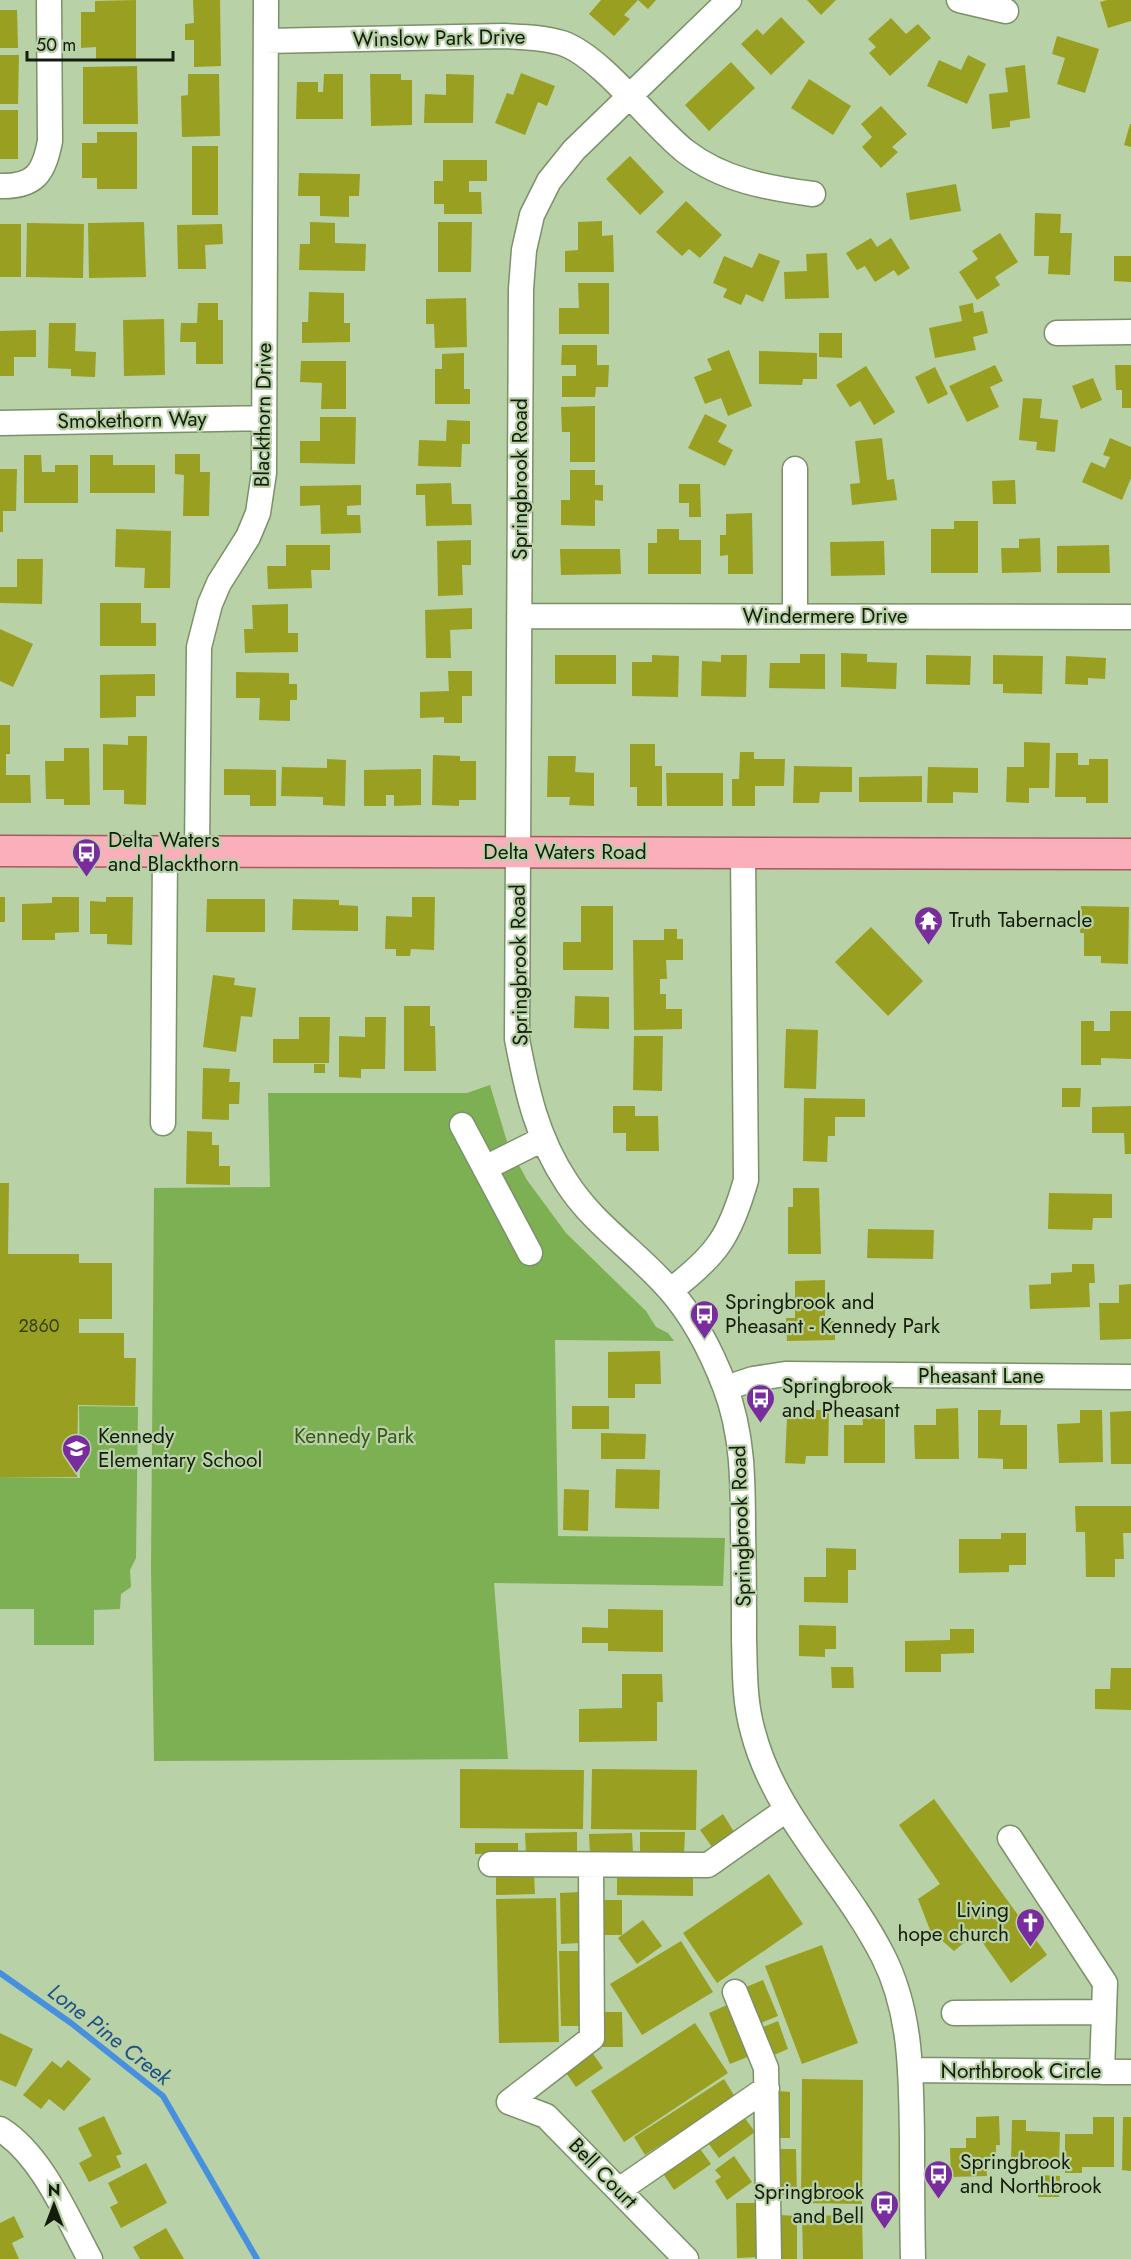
<svg xmlns="http://www.w3.org/2000/svg" width="1131" height="2259" viewBox="0 0 1131 2259" font-family="Jost,sans-serif">
<style>
.green{fill:#7db052}
.lines{fill:none;stroke-linecap:round;stroke-linejoin:round}
.stream{stroke:#4790e0;stroke-width:6}
.building{fill:#99a021}
.minor-casing{stroke:#7a9169;stroke-width:27}
.major-casing{stroke:#a85960;stroke-width:33}
.minor{stroke:#fff;stroke-width:24}
.major{stroke:#faafba;stroke-width:30}
.labels{text-anchor:middle;dominant-baseline:central;stroke-width:4.5;stroke-linejoin:round;paint-order:stroke}
.number-label{font-size:18px;fill:#353e12}
.street-label{font-size:21px;fill:#141d0d;stroke:#b8d1a6}
.poi-label{font-size:21px;fill:#141d0d;stroke:#b8d1a6;text-anchor:start}
.park-label{font-size:21px;fill:#365815;stroke:#b8d1a6}
.water-label{font-size:22px;font-style:italic;fill:#205186;stroke:#b8d1a6}
</style>
<rect width="100%" height="100%" fill="#b8d1a6"/>
<!-- green -->
<path class="green" d="M490 1085 508 1145 527 1180 566 1233 646 1311 656 1327 668 1333 674 1341 555 1340 558 1536 725 1538 723 1586 494 1583 508 1759 154 1761 151 1569 154 1188 270 1187 268 1093H467Z
M79 1406 138 1407 136 1558 130 1570 131 1587 121 1594 120 1609 94 1610V1645H34V1609H0V1477L80 1478Z"/>
<g class="lines">
<!-- stream -->
<path class="stream" d="M0 1973 71 2023 163 2096 257 2259"/>
</g>
<!-- building -->
<path class="building" d="M136 0V59H96V47L81 48V12H95V1Z
M193 0H220L221 66 194 67V40H185V24L194 23Z
M601 0H638L624 15 630 19 614 36 589 14Z
M638 0H656L648 9Z
M807 0H836L821 15Z
M1107 0H1131V21L1108 28 1100 2Z
M0 10H17L18 48H0Z
M781 17 805 42 771 75 741 44 757 29 763 35Z
M891 18 906 34 918 24 931 38 890 76 869 53 876 47 868 39Z
M1057 36 1099 49 1085 93 1057 84 1065 58 1052 54Z
M0 55H19L18 104H0Z
M968 55 986 64 967 104 927 86 939 60 961 70Z
M731 62 755 88 709 131 685 105Z
M1025 65 1030 118 1010 121V127L992 129 989 94 1008 92 1005 68Z
M137 66 138 124H83V67Z
M521 73 555 86 547 106 538 102 525 135 495 123 507 93 513 95Z
M188 74H219L220 136 182 137 181 96 188 95Z
M324 74H343V119H296L297 82H318V92H323Z
M370 74H401V80H412V125L371 126Z
M446 74 474 75 473 123H424L425 94 446 95Z
M809 79 851 106 833 135 791 108Z
M881 106 907 134 892 147 898 152 881 168 862 147 872 137 861 124Z
M0 110H18V159H0Z
M1130 124H1131V147L1124 145Z
M97 132H137V189H97V178H82V143H97Z
M192 146H218V215H192Z
M630 156 664 192 640 215 606 179Z
M443 160H487V181H469V192H481L482 214H444V204H434V181H443Z
M299 173 360 174 359 196H349V217L320 216V196H298Z
M956 184 961 211 910 220 906 193Z
M686 201 722 235 700 258 689 249 682 256 656 232Z
M1035 213 1061 214 1060 233H1072L1070 275 1048 274 1049 256H1034Z
M602 221V236L613 235 614 272H565V251L578 250V222Z
M144 222 146 277 89 278 88 223Z
M310 222 335 223V243L366 244 365 271 299 270 300 244H310Z
M438 222H472L471 272H438Z
M27 223 84 224 83 278 26 277Z
M0 224H21V277H0Z
M222 224 223 244 205 245 206 269H178L177 225Z
M1000 233 1018 262 995 277 1000 285 977 300 959 272 978 259 972 251Z
M871 238 877 247 891 238 910 268 898 276 894 270 875 282 865 266 857 270 846 253Z
M759 253 780 261 763 302 746 294 741 305 723 297 727 289 713 283 724 256 752 268Z
M827 253 829 298 785 299 784 272 807 271 806 254Z
M1114 256H1131V282L1114 281Z
M578 283H609V334H559V308H579Z
M309 292 344 293V323H350V342L302 343V322H308Z
M466 298 467 347 435 348 434 324H426V299Z
M198 303H218V320H223V364H196V342H180L181 323H197Z
M973 303 974 313 983 311 988 333 973 337 976 350 935 358 929 328 962 321 959 306Z
M164 319 165 375 124 376 123 320Z
M49 323H76L75 351 96 352 95 377 71 376V369L48 368Z
M36 330V357H14V376H0V331Z
M819 333H842V358L819 357Z
M562 345H597V365H609L608 387H596L595 397H562V376H576V365H561Z
M729 350 752 406 728 416 721 398 705 404 694 377 712 370 707 359Z
M759 351 817 353V379H803L802 385 759 384Z
M464 353V389H470V404H435V369H442V354Z
M301 361H346V409H321L322 383 300 382Z
M995 365 1003 381 990 387 999 407 967 422 949 386Z
M1115 365H1131V408H1122V390H1116Z
M866 366 895 412 874 425 860 401 850 407 836 385Z
M935 367 948 394 928 404 915 377Z
M1093 378 1102 400 1081 409 1072 386Z
M1023 398 1042 399 1040 418 1058 420 1055 452 1036 450 1037 442 1019 440Z
M595 406V462H570V432H562L561 407Z
M705 414 727 425 718 442 733 450 725 466 688 448Z
M320 417H356L355 464 300 463V441H320Z
M447 420 470 421V444H462L461 467 418 466 419 440 446 441Z
M882 438 887 480 894 479 897 500 852 505 850 484 860 483 855 441Z
M1110 438 1131 447V478L1122 500 1082 482 1091 462 1105 468 1110 457 1103 455Z
M175 454H200V472H210L209 516H183L184 475 175 474Z
M24 455H41L42 472H55V465H78V503H24Z
M90 455H113V465H155V493H90Z
M0 469H17L16 511H3V532H0Z
M570 470H595V485H603V501L595 500V526L561 525V500H570Z
M1015 480 1016 504H993L992 481Z
M451 483 452 504H471L472 525 426 526 425 495H416V484Z
M679 484H700L701 517H689V503H679Z
M361 485V505L347 506V515H360L361 533 321 534 320 505 300 506V486Z
M752 513 753 574H728V555L720 556V535H726V514Z
M954 521H978V573H931V529H954Z
M116 529 171 531 170 588H144L145 568 115 567Z
M657 529H679V540H701V574H648V543H657Z
M1040 538 1041 572 1002 573 1001 548H1019V539Z
M471 540V565H462L463 595 438 596 437 541Z
M884 541 885 575 831 576 830 542Z
M286 545H330V570H311L312 588 268 589 267 566H286Z
M1109 545 1110 573H1057V546Z
M560 549H620L621 574 561 575Z
M17 559H43L42 604 0 603V587H17Z
M100 603H141V623H156V646H100Z
M288 604V633H298V652L245 653 244 629H253L252 605Z
M472 608V629L450 630 451 658H426L425 610Z
M0 629 33 644 13 687 0 681Z
M841 653 867 654V662L897 663 896 689 841 687Z
M800 654H825V689L769 688 770 663H800Z
M555 655H616V684H555Z
M652 655 679 656 678 697 632 696V662H652Z
M721 655H747L746 697 701 696 702 661 721 662Z
M926 655 971 656 970 685 926 684Z
M993 655 1043 656 1042 694 1003 693V684H993Z
M1066 656 1106 658 1105 679 1088 678V685L1065 684Z
M448 671H472V696H462V723H444V717L420 718V692L449 691Z
M236 672 289 673V684H297V700H290V721L259 720 260 698H236Z
M155 674V696H136V717L100 718V675Z
M0 725H10V754H6V775H30L31 803H0Z
M128 736H147L146 805 124 804V790H103V744L128 745Z
M1024 742 1050 743 1049 788H1029V803L1006 802 1007 767H1024Z
M630 744H655V766H662V806H637V787H630Z
M64 748H89L90 805H64V799H46L45 761H64Z
M740 752H754V759H785L784 786H755V806H732V779H739Z
M1056 753H1078V765H1089V759H1108V803H1086V797H1055Z
M433 755 460 756V761H476V800H459V806L432 805Z
M548 756H576L575 772 594 773V806L569 805 570 797H547Z
M327 759 346 760 345 806 323 805V797L281 796 282 767 327 768Z
M794 766 852 767V792H820L819 803H793Z
M928 767 978 768V793L953 792V803H927Z
M224 769 276 770V806H250V795H224Z
M421 769V805L394 806V795H386V806H364V770Z
M666 773H723V806H667Z
M922 776V802H859V777Z
M0 897H5V922H0Z
M52 897H79V932L55 933V940H22V904L52 903Z
M106 897H133L132 945 107 944V934H90V901L106 902Z
M412 897H435L434 950 411 949 410 956H396V949H385L386 916 412 917Z
M207 899H265V932H206Z
M293 899 339 900V905L358 906V931L292 930Z
M581 906H613V970H563V942H581Z
M1081 906 1129 907 1128 964 1101 963V956H1084V933H1080Z
M871 927 923 981 888 1016 835 962Z
M664 929H677V939H683V960H666L667 979H660V994H666V1009H682V1029L634 1030 633 940H664Z
M213 975 235 978 234 985 256 988 252 1017 241 1016 236 1052 203 1047Z
M575 996 609 997V1029L574 1028Z
M404 1006H430V1026H435L436 1071H404Z
M1110 1011H1131V1059L1101 1058V1065H1081V1021H1094V1031H1110Z
M299 1017H330L329 1063H273V1039H299Z
M365 1017H386L385 1069H361V1078L339 1077V1036L365 1037Z
M786 1029 818 1030 816 1089 784 1088Z
M634 1036H663L662 1091 633 1090Z
M314 1064H325V1073H314Z
M203 1068 230 1069 229 1082H240L239 1104H229V1120L202 1119Z
M1062 1088H1081L1080 1107H1062Z
M804 1098 865 1099V1117H835V1136H828L827 1162 803 1161Z
M613 1106H635V1116H658L659 1151H626V1133H613Z
M1131 1106V1154H1125L1124 1133H1092V1107Z
M187 1131 212 1132V1145H219V1166H230V1185L186 1184Z
M0 1183H9L8 1254H79V1263H112V1319H79V1333H124V1358H136L135 1406 78 1405 77 1477H0Z
M793 1188H819L821 1254H788V1207H793Z
M1049 1193 1112 1194V1218H1093L1092 1230 1048 1229Z
M868 1229 934 1230 933 1259 867 1258Z
M1072 1264H1094L1095 1283H1089L1090 1307 1030 1309 1029 1285 1051 1284V1273L1072 1272Z
M825 1280V1321H835V1340L787 1341 786 1318H795V1281Z
M1131 1284V1339L1100 1340 1099 1303H1119V1285Z
M660 1351 661 1384H635V1398H608V1352Z
M572 1406H609V1429H572Z
M958 1408 959 1459H915L914 1425H936V1409Z
M806 1410H829L828 1456H806L805 1464 785 1463 787 1417 806 1418Z
M978 1410H1001L1000 1425H1027V1469H1003V1459L978 1458Z
M1080 1410H1102L1103 1462 1059 1463 1057 1424 1080 1423Z
M1131 1411V1464H1111L1110 1412Z
M862 1413H885V1463H844V1425H863Z
M601 1433 646 1434 645 1459H601Z
M616 1469 660 1470 659 1509 615 1508Z
M564 1489 589 1490 588 1531 563 1530Z
M1075 1506H1131V1533H1123L1124 1559H1115V1577H1086L1085 1532H1076Z
M1001 1533H1026V1565H1009V1572L959 1573V1539H1001Z
M826 1548 856 1549V1570H848V1603L804 1602V1577H826Z
M608 1609 663 1610V1652L608 1651V1643H582V1627L608 1628Z
M799 1625 836 1626V1649H825V1657L799 1656Z
M950 1629H974V1653L941 1654V1672H905V1641L950 1640Z
M831 1667H853L854 1688H832Z
M1111 1668H1131V1710L1095 1709V1689H1110Z
M622 1674H662L663 1702H657V1741L579 1742V1709L622 1708Z
M460 1769 584 1770 583 1829 460 1828Z
M592 1769 697 1770 696 1830 591 1829Z
M934 1799 1047 1955 1011 1983 976 1933 954 1951 930 1930 918 1899 940 1884 899 1825Z
M723 1814 734 1832 712 1847 700 1830Z
M577 1832V1853L526 1854 525 1833Z
M640 1832H685L684 1854 640 1853Z
M632 1833 633 1853 590 1854 589 1834Z
M475 1843H518V1853L475 1854Z
M534 1874 535 1894 496 1895V1875Z
M617 1874 693 1875V1896L617 1895Z
M769 1874 803 1924 717 1983 683 1933Z
M581 1892V1943L561 1944 560 1893Z
M556 1898 559 2042 499 2043 496 1899Z
M600 1900H622V1935H601Z
M643 1920 662 1946 637 1964 618 1938Z
M681 1941 713 1992 642 2035 610 1984Z
M822 1945 858 2043 802 2064 765 1966Z
M559 1951H580L582 2026H561Z
M763 1980 778 2016 761 2023 746 1987Z
M729 2004 750 2056 730 2064 709 2013Z
M601 2012H622L623 2047H602Z
M778 2021 788 2049 774 2055 763 2027Z
M695 2023 728 2073 624 2142 591 2091Z
M0 2033 33 2049 16 2087 0 2080Z
M591 2051 603 2068 576 2087 564 2070Z
M68 2060 91 2079 64 2111 49 2099 41 2109 23 2095 52 2061 61 2068Z
M724 2079 735 2097 645 2155 634 2137Z
M802 2079 863 2080 862 2204 801 2203Z
M779 2091 790 2092V2138H778Z
M742 2114 755 2132 719 2158 706 2140Z
M104 2116 122 2154 116 2156 121 2167 89 2182 79 2163 92 2156 78 2128Z
M999 2116 1000 2145H996V2161L986 2162 987 2176 951 2177 950 2148H966V2138H976V2117Z
M1093 2117H1114V2167H1082V2173H1065V2134H1093Z
M1123 2117H1131V2171L1122 2170Z
M1012 2120H1026V2131L1060 2132 1059 2162H1047V2169H1035V2161H1011Z
M698 2146 711 2164 674 2190 662 2172Z
M778 2149H796L797 2195H779Z
M734 2156 752 2182 727 2200 715 2181 721 2177 715 2170Z
M146 2163 167 2203 121 2228 110 2207 118 2203 108 2183Z
M1039 2175 1060 2176 1059 2197H1038Z
M736 2203H758L759 2257 737 2258Z
M780 2215 797 2216V2259H779Z
M862 2215 863 2259H803L802 2216Z
M14 2216 24 2237 12 2243 19 2259H0V2223Z
M166 2228 184 2259H140L133 2247Z"/>
<g class="lines">
<defs>
<path id="minor" d="M729 0 574 150 549 181 532 215 524 250 521 289 517 1039C527 1092 537 1138 567 1183 594 1225 637 1252 669 1289 693 1316 712 1353 725 1387 743 1433 743 1483 743 1532 744 1568 744 1603 744 1639 745 1670 744 1701 753 1732 775 1817 844 1879 883 1956 912 2013 911 2076 912 2139 912 2179 912 2219 913 2259
M959 0 1006 11
M266 41 504 36C523 37 543 37 562 43 601 56 651 124 685 151 722 180 768 188 813 194
M0 186C35 187 44 173 50 141L49 0
M1057 333 1131 332
M0 423 263 418
M519 616 1131 617
M795 616V469
M197 852 199 647 210 604 219 583 248 537 258 513 264 473 266 0
M163 1123 165 852
M462 1125 530 1253
M485 1168 543 1139
M671 1290C717 1255 730 1236 746 1180L743 853
M726 1388 753 1379 785 1374 1131 1377
M1010 1838 1105 1983 1102 2072
M491 1864 708 1865 786 1810
M735 1992 766 2068 769 2259
M954 2013 1104 2012
M911 2070 1131 2072
M509 2102 592 2038 591 1865
M509 2102 546 2116 686 2259
M0 2129C42 2155 67 2217 90 2259
M619 2190 767 2088"/>
<path id="major" d="M0 851 1131 854"/>
</defs>
<!-- minor casing -->
<use href="#minor" class="minor-casing"/>
<!-- major casing -->
<use href="#major" class="major-casing"/>
<!-- minor -->
<use href="#minor" class="minor"/>
<!-- major -->
<use href="#major" class="major"/>
</g>
<!-- icons -->
<defs>
<symbol id="bus-pin" viewBox="-11 -11 22 30"><path d="M0 17L-7.5 6A9.5 9.5 0 1 1 7.5 6Z" fill="#792c9d" stroke="#b8d1a6"/><path d="M-5-6H5V4H4V6H2V4H-2V6H-4V4H-5ZM-3.5-4V0h7V-4ZM-3.5 1.2v1.5H-2V1.2ZM2 1.2v1.5H3.5V1.2Z" fill="#fff"/></symbol>
<symbol id="temple-pin" viewBox="-11 -11 22 30"><path d="M0 17L-7.5 6A9.5 9.5 0 1 1 7.5 6Z" fill="#792c9d" stroke="#b8d1a6"/><path d="M0-6L5-2H3V0L6.5 2.5H4V6H1.5V3h-3V6H-4V2.5H-6.5L-3 0V-2H-5Z" fill="#fff"/></symbol>
<symbol id="school-pin" viewBox="-11 -11 22 30"><path d="M0 17L-7.5 6A9.5 9.5 0 1 1 7.5 6Z" fill="#792c9d" stroke="#b8d1a6"/><path d="M0-5L7-2L0 1L-7-2ZM-4 1L0 2.5L4 1V4Q0 6-4 4Z" fill="#fff"/></symbol>
<symbol id="church-pin" viewBox="-11 -11 22 30"><path d="M0 17L-7.5 6A9.5 9.5 0 1 1 7.5 6Z" fill="#792c9d" stroke="#b8d1a6"/><path d="M-1.2-6h2.4v3.5h3.3v2.4h-3.3V6h-2.4V-.1h-3.3v-2.4h3.3Z" fill="#fff"/></symbol>
</defs>
<g fill-rule="evenodd">
<use href="#bus-pin" x="70" y="836" width="33" height="45"/>
<use href="#temple-pin" x="912" y="904" width="33" height="45"/>
<use href="#bus-pin" x="688" y="1298" width="33" height="45"/>
<use href="#bus-pin" x="744" y="1382" width="33" height="45"/>
<use href="#school-pin" x="60" y="1432" width="33" height="45"/>
<use href="#church-pin" x="1014" y="1906" width="33" height="45"/>
<use href="#bus-pin" x="922" y="2158" width="33" height="45"/>
<use href="#bus-pin" x="868" y="2188" width="33" height="45"/>
</g>
<g class="labels">
<!-- number labels -->
<g class="number-label">
<text x="39" y="1326">2860</text>
</g>
<!-- street labels -->
<g class="street-label">
<text transform="translate(439 38) rotate(-1)">Winslow Park Drive</text>
<text transform="translate(263 415) rotate(-89)">Blackthorn Drive</text>
<text transform="translate(132 420) rotate(-1)">Smokethorn Way</text>
<text transform="translate(520 479) rotate(-90)">Springbrook Road</text>
<text x="825" y="616">Windermere Drive</text>
<text x="565" y="852">Delta Waters Road</text>
<text transform="translate(519 965) rotate(-91)">Springbrook Road</text>
<text x="981" y="1376">Pheasant Lane</text>
<text transform="translate(741 1526) rotate(-92)">Springbrook Road</text>
<text x="1021" y="2071">Northbrook Circle</text>
<text transform="translate(603 2173) rotate(46)">Bell Court</text>
</g>
<!-- poi labels -->
<g class="poi-label">
<text x="108" y="840">Delta Waters<tspan x="108" dy="24">and Blackthorn</tspan></text>
<text x="949" y="920">Truth Tabernacle</text>
<text x="725" y="1302">Springbrook and<tspan x="725" dy="24">Pheasant - Kennedy Park</tspan></text>
<text x="782" y="1386">Springbrook<tspan x="782" dy="24">and Pheasant</tspan></text>
<text x="98" y="1436">Kennedy<tspan x="98" dy="24">Elementary School</tspan></text>
<text x="1009" y="1910" text-anchor="end">Living<tspan x="1009" dy="24">hope church</tspan></text>
<text x="960" y="2162">Springbrook<tspan x="960" dy="24">and Northbrook</tspan></text>
<text x="864" y="2192" text-anchor="end">Springbrook<tspan x="864" dy="24">and Bell</tspan></text>
</g>
<!-- park labels -->
<g class="park-label">
<text x="354" y="1436">Kennedy Park</text>
</g>
<!-- water labels -->
<g class="water-label">
<text transform="translate(110 2034) rotate(38)">Lone Pine Creek</text>
</g>
</g>
<!-- north arrow -->
<g transform="translate(54 2205)" stroke="#b8d1a6" stroke-width="4.5" paint-order="stroke">
<path d="M0-4.5L10 22L0 15L-10 22Z" fill="#141d0d"/>
<text y="-9" font-size="16" font-weight="bold" text-anchor="middle" fill="#141d0d">N</text>
</g>
<!-- scale -->
<path d="M27 51v9h146v-9" fill="none" stroke="#141d0d" stroke-width="3"/>
<text x="36" y="51" font-size="18" fill="#141d0d" stroke="#b8d1a6" stroke-width="4.5" paint-order="stroke">50 m</text>
</svg>
